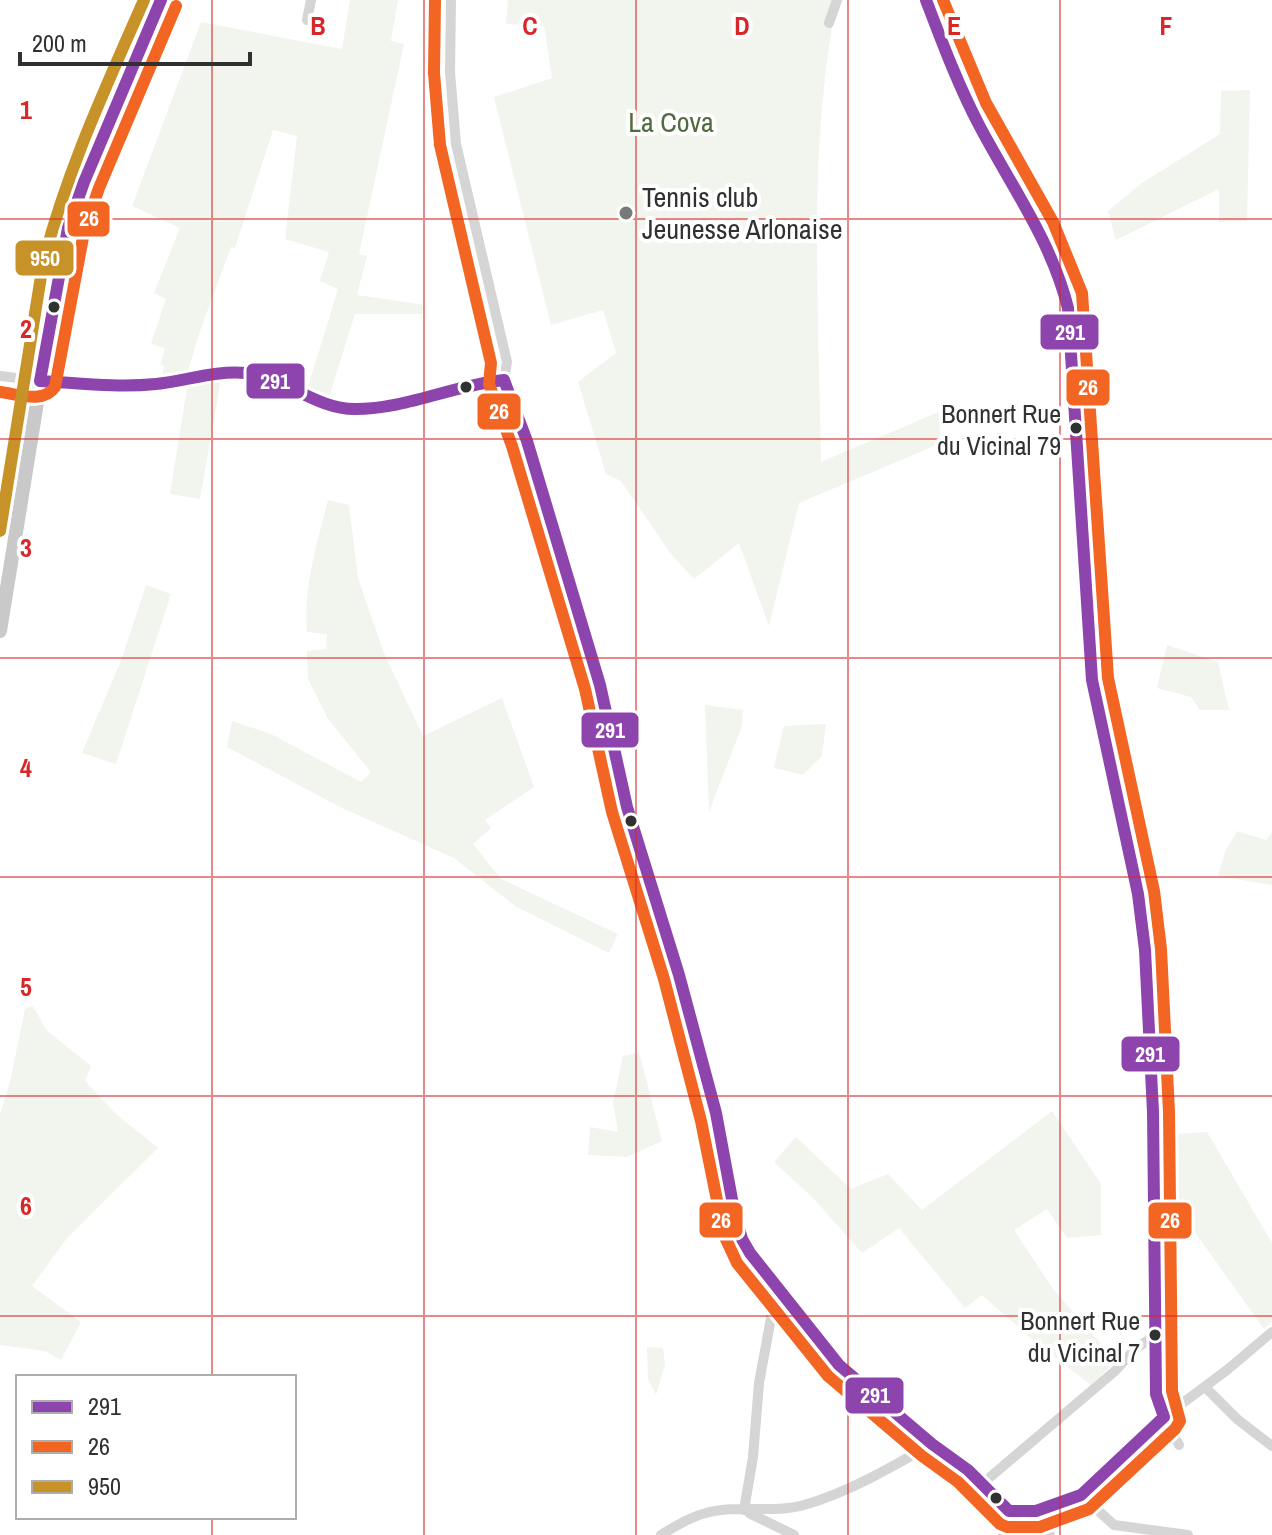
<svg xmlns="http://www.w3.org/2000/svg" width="1272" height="1535" viewBox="0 0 1272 1535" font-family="'Archivo Narrow',sans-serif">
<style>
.green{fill:#f1f5ee}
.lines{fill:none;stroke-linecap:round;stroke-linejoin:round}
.minor{stroke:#d5d5d5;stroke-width:10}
.major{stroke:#c9c9c9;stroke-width:14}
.bus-1-casing{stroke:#fff;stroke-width:18}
.bus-2-casing{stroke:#fff;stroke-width:18}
.bus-3-casing{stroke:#fff;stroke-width:18}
.bus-1{stroke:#8e44ad;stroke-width:12}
.bus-2{stroke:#f26522;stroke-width:12}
.bus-3{stroke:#c79227;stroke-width:12}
.grid{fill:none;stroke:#d62828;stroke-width:2;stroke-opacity:0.55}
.poi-dot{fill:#797979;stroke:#fff;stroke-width:3}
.bus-dot{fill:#313131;stroke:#fff;stroke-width:3}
.labels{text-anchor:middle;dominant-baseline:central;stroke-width:8;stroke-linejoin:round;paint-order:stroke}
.bus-label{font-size:26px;fill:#313131;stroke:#fff;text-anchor:end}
.park-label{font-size:28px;fill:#526a41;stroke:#fff}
.poi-label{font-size:28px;fill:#313131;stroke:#fff;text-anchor:start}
.grid-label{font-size:26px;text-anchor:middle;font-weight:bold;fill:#d62828;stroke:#fff;stroke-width:8;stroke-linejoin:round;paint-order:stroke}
.line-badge{stroke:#fff;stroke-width:3}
.badge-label{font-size:22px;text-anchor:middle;font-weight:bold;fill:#fff}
</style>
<rect width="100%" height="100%" fill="#fff"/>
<!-- green -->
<path class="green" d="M350 0H398L391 41 404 44 359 254 367 256 357 295 425 305 422 314H355L329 397 308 387 338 289 320 281 329 252 285 239 297 136 273 130 235 248 231 247 200 331 188 371 162 377 164 366 160 365 165 348 151 344 166 299 154 293 180 228 132 206 201 22 342 49Z
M508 0H837C807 151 819 308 821 462L941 411 939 444 799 503 769 626 739 543 694 579 671 554 621 481 606 474 578 382 616 353 603 310 551 325 494 97 552 78 544 26 506 24Z
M1250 90 1247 221 1219 222V189L1116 240 1108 211 1142 183 1220 134 1221 91Z
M221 379 200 499 170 494 188 382Z
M328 500 349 505 358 578 383 651 423 736 502 698 534 787 485 820 491 828 473 844 501 879 618 934 609 953 515 906 454 858 340 807 227 747 232 721 271 734 361 782 371 772 328 719 308 679 307 651 326 649 327 634 307 632C303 587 317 544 328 500Z
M146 585 171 594 116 764 82 753 122 658Z
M1167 645 1218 662 1229 710H1200L1191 697 1157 688Z
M705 705 743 710 742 726 709 812Z
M826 724 822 756 803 775 774 768 784 726Z
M1237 831 1266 840 1272 832V885L1218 876 1225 852Z
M33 1006 46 1030 91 1066 85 1081 117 1115 158 1148 67 1238 32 1286 81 1322 61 1360 45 1351 0 1345V1114L10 1082 25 1009Z
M639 1052 662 1141 627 1157 588 1155 590 1127 618 1132 613 1103 623 1056Z
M1052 1111 1101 1184V1235L1067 1238 1047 1209 1014 1230 1053 1289 1116 1361 1091 1385 1034 1341 982 1295 965 1308 899 1228 862 1253 813 1198 774 1162 796 1137 851 1189 888 1174 922 1210Z
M1207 1132 1272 1243V1322L1264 1329 1162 1186 1159 1135Z
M647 1347 663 1348 665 1365 656 1395 648 1379Z"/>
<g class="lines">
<!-- minor -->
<path class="minor" d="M451 0 450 72 456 144 507 362 504 380 527 441 600 685 627 807 679 975 716 1113 734 1210 742 1239 750 1253 839 1365 932 1444 968 1470 1009 1511H1036L1081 1495 1164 1417 1227 1370 1272 1332
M926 0C942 42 958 85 979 125 1010 184 1055 241 1068 308L1092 680 1143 921 1153 1112 1156 1394 1159 1407 1179 1445
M307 20 311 0
M829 23 837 0
M0 376C50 382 103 387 153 384 184 382 213 372 244 373 286 374 318 411 360 409 409 406 455 382 504 380
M1205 1387 1237 1419 1272 1446
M982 1484 1115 1371 1135 1349 1147 1341H1156
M1081 1495 1114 1525 1188 1535
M744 1510 753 1457 759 1383 774 1302 779 1289
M1036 1511 1050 1535
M749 1513 794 1535
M661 1535C675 1526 690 1517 706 1513 737 1504 772 1514 804 1505 849 1492 892 1467 932 1444
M1003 1535 1009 1511"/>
<!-- major -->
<path class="major" d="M0 631 59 267C80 175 124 87 161 0"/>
<defs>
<path id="bus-1" d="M926 0C942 42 958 85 979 125 1011 186 1051 240 1068 308L1092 680 1138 894 1145 950 1153 1112 1156 1394 1164 1417
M504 380 527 441 600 685 627 807 679 975 716 1113 734 1210 742 1239 750 1253 839 1365 932 1444 968 1470 1009 1511H1036L1081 1495 1164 1417
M40 381C78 383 117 388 156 384 186 381 215 370 246 373 285 377 315 409 355 409 406 409 454 385 504 380
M40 381 68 228 84 182 161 0"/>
<path id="bus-2" d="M435 0 434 73 440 145 491 363 489 384 512 446 585 689 612 812 664 979 701 1121 724 1235 737 1263 828 1376 922 1456 958 1482 1000 1524 1007 1527H1040L1089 1509 1175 1429 1180 1421 1172 1391 1169 1112 1161 949 1154 891 1108 678 1082 293 1053 222 986 103 943 0
M0 392C18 394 43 404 55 387L84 232 99 188 176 6"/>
<path id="bus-3" d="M0 531 43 264C66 172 106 87 144 0"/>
</defs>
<!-- bus-1 casing -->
<use href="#bus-1" class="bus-1-casing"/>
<!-- bus-2 casing -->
<use href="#bus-2" class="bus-2-casing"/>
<!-- bus-3 casing -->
<use href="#bus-3" class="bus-3-casing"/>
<!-- bus-1 -->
<use href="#bus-1" class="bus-1"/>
<!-- bus-2 -->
<use href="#bus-2" class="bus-2"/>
<!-- bus-3 -->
<use href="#bus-3" class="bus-3"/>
</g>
<!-- grid -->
<path class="grid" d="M212 0V1377M424 0V1535M636 0V1535M848 0V1535M1060 0V1535M0 219H1272M0 439H1272M0 658H1272M0 877H1272M0 1096H1272M0 1316H1272M212 1517V1535"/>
<!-- markers -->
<circle class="poi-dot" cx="626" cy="213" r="8"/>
<g class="bus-dot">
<circle cx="54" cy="307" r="7"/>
<circle cx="466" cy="387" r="7"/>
<circle cx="1076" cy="428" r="7"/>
<circle cx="631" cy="821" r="7"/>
<circle cx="1155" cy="1335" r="7"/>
<circle cx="996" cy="1498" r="7"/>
</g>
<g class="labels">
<!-- bus labels -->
<g class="bus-label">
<text x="1061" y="413">Bonnert Rue<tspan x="1061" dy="32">du Vicinal 79</tspan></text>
<text x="1140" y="1320">Bonnert Rue<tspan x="1140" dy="32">du Vicinal 7</tspan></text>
</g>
<!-- park labels -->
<g class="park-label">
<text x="671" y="122">La Cova</text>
</g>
<!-- poi labels -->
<g class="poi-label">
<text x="642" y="197">Tennis club<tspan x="642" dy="32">Jeunesse Arlonaise</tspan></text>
</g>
</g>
<g class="grid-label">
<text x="318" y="35">B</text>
<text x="530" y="35">C</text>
<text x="742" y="35">D</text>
<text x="954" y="35">E</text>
<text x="1166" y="35">F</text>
<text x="26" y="119">1</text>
<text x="26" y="338">2</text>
<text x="26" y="557">3</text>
<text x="26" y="777">4</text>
<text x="26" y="996">5</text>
<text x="26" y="1215">6</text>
</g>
<g class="line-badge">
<rect x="66" y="200" width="45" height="38" rx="8" fill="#f26522"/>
<rect x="14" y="239" width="61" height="38" rx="8" fill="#c79227"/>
<rect x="1039" y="313" width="61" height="38" rx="8" fill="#8e44ad"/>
<rect x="245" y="362" width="61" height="38" rx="8" fill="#8e44ad"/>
<rect x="1065" y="368" width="46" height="39" rx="8" fill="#f26522"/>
<rect x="476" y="392" width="46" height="39" rx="8" fill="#f26522"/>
<rect x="580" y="711" width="60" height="38" rx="8" fill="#8e44ad"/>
<rect x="1120" y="1035" width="61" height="38" rx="8" fill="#8e44ad"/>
<rect x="698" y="1201" width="46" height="38" rx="8" fill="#f26522"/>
<rect x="1147" y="1201" width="46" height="39" rx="8" fill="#f26522"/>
<rect x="844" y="1376" width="61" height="39" rx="8" fill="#8e44ad"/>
</g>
<g class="badge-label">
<text x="89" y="226">26</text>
<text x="45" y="266">950</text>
<text x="1070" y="340">291</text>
<text x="275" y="389">291</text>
<text x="1088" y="395">26</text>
<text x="499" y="419">26</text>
<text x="610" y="738">291</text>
<text x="1150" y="1062">291</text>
<text x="721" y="1228">26</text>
<text x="1170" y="1228">26</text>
<text x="875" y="1403">291</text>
</g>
<!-- legend -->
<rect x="16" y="1375" width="280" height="144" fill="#ffffff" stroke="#adadad" stroke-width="2"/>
<rect x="32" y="1401" width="40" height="12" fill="#8e44ad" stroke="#adadad" stroke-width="2"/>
<text x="88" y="1415" font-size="24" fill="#313131">291</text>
<rect x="32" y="1441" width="40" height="12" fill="#f26522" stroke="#adadad" stroke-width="2"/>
<text x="88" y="1455" font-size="24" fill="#313131">26</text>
<rect x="32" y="1481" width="40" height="12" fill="#c79227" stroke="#adadad" stroke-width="2"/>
<text x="88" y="1495" font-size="24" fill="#313131">950</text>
<!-- scale -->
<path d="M20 52v12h230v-12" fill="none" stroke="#313131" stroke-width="4"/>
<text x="32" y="52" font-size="24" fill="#313131" stroke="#ffffff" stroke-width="6" paint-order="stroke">200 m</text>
</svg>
